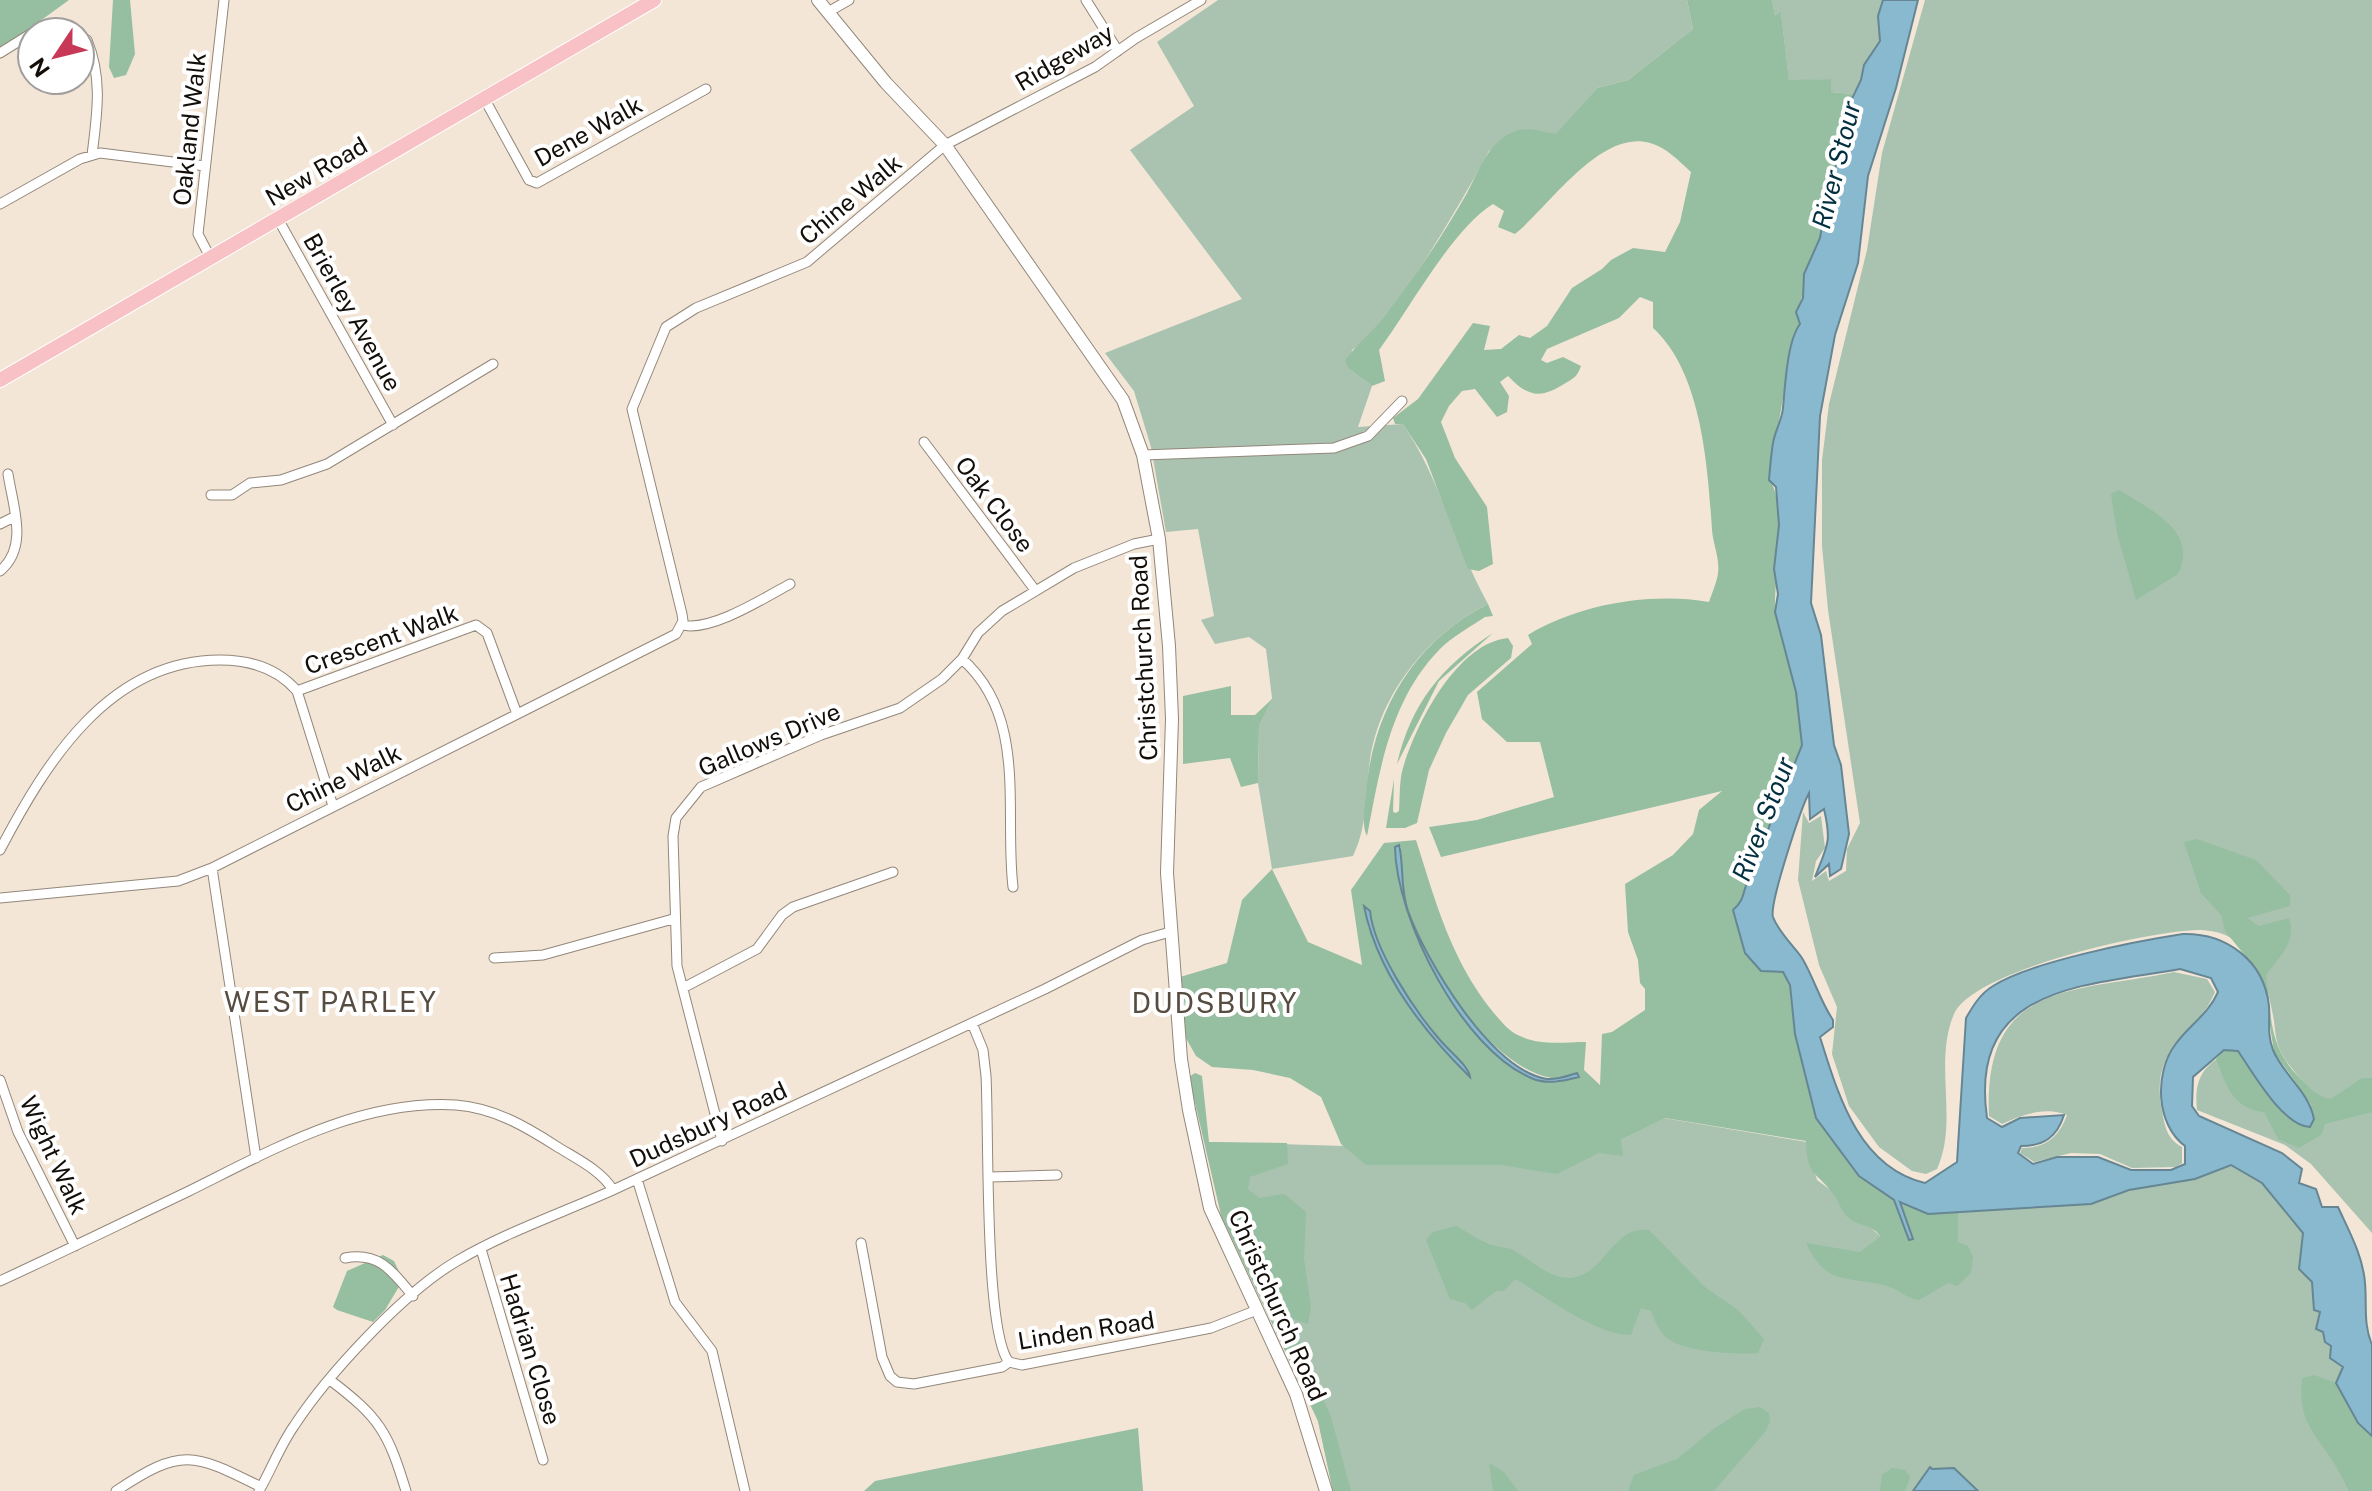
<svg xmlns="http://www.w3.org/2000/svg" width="2372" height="1491" viewBox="0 0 2372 1491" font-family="'Public Sans',sans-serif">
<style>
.green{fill:#a9c3b0}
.forest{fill:#96bea1;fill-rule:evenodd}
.water{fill:#89b9cf;stroke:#668694;stroke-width:2;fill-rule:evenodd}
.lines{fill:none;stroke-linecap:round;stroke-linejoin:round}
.street-casing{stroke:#93877a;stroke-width:11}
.secondary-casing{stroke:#93877a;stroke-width:14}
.primary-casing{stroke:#fff;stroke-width:16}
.street{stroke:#fff;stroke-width:9}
.secondary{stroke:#fff;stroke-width:12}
.primary{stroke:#f7c1c5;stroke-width:14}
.labels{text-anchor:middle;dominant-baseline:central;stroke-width:8;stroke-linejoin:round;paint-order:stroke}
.street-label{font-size:24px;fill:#130e09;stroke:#fff}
.water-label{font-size:26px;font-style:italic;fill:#033040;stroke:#fff}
.quarter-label{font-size:28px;letter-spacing:2px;fill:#574c40;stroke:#fff}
</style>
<rect width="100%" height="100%" fill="#f3e6d7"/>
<!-- green -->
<path class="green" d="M1218 0H1687L1693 29 1628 80 1597 88 1556 135 1544 132 1489 151C1466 194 1390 328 1352 350L1349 369 1372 386 1358 427 1403 424C1441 481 1455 544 1488 604 1428 634 1380 693 1370 760 1365 794 1368 825 1353 856L1272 869 1258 783 1259 726 1272 698 1266 649 1249 637 1215 644 1201 620 1214 616 1198 529 1166 532 1151 447 1134 391 1105 353 1242 299 1130 150 1194 106 1157 42Z
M1772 0H1883L1878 16 1880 41 1864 65 1861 80 1853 94 1831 92V79L1789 81 1781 13 1775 17Z
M1925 0H2372V1233L2311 1164 2285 1145 2197 1110C2194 1082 2201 1067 2226 1053L2313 1093C2303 1080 2287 1066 2280 1050 2276 1042 2275 1030 2274 1021 2269 991 2262 966 2240 945 2229 934 2216 931 2201 930 2155 929 1973 970 1954 1014 1933 1063 1959 1121 1937 1169L1926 1174 1912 1171 1879 1147 1849 1106 1832 1054 1837 1007 1819 965 1798 880 1803 812 1809 823 1821 816 1825 848 1816 861 1812 881 1826 871 1829 881 1846 871 1847 849 1860 823 1828 610 1822 546V460L1829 404 1867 250 1882 153Z
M2174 972 2207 979 2215 992C2194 1041 2149 1044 2162 1111 2165 1127 2167 1139 2182 1147V1163L2176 1167 2132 1168 2100 1154 2071 1153 2034 1162 2020 1153 2022 1148C2046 1148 2059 1137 2067 1115 2046 1106 2021 1115 2002 1124L1989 1116C1983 980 2073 993 2174 972Z
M1664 1118 1807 1142 1817 1180 1832 1191 1848 1218 1870 1227 1880 1236 1862 1251 1958 1242V1212L2110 1198C2148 1182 2191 1180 2231 1165L2262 1183 2303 1233 2299 1269 2312 1282 2313 1296 2321 1312 2316 1329C2346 1342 2344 1397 2358 1422 2361 1427 2368 1432 2372 1436V1491H1333L1318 1421 1221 1215 1209 1142 1572 1153 1621 1140Z"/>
<!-- forest -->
<path class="forest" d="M0 0H69L0 50Z
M113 0H130L135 54 126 75 114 78 109 67Z
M1687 0H1772L1775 16 1781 12 1789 80 1831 79V92L1853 94 1845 113 1844 143 1820 238C1806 261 1808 288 1796 312L1800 324 1794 333 1769 480C1787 499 1774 582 1775 611 1776 620 1782 631 1785 640 1791 667 1804 718 1802 744 1801 756 1787 782 1782 795L1776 800C1770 828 1762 853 1749 878 1742 892 1746 899 1733 910 1743 946 1743 963 1783 972L1790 985 1791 1004 1816 1118 1828 1133 1894 1200 1928 1214 1958 1212V1242L1968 1246 1973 1257 1971 1273 1957 1286 1948 1283 1919 1300C1905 1298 1897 1288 1884 1285 1844 1276 1826 1285 1806 1243L1860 1252 1880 1236C1872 1224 1857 1226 1847 1217 1842 1211 1838 1201 1834 1195 1816 1170 1807 1178 1806 1141L1665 1118 1621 1140 1623 1156 1599 1153 1557 1174 1501 1165H1366L1341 1144 1321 1097 1290 1078 1253 1070 1212 1067 1196 1056 1183 1033 1185 1007 1180 977 1227 963 1242 900 1272 869 1308 942 1362 965 1351 890 1384 843 1416 840C1436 903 1451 960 1493 1012 1501 1021 1509 1032 1520 1036 1541 1046 1564 1042 1586 1042L1584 1070 1600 1085 1602 1034 1612 1032 1645 1010V989L1640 983 1638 960 1628 932 1625 884 1673 855 1693 834 1699 810 1722 791 1441 857 1429 827 1477 820 1554 797 1540 742H1507L1482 719 1477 692 1532 644 1528 635C1579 604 1651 592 1709 602 1712 593 1717 582 1718 573 1720 559 1713 544 1712 530 1708 468 1702 372 1653 328V302L1640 297 1619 318 1547 349 1541 360 1547 363 1563 357 1581 366C1577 377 1574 378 1564 384 1540 399 1528 397 1508 376L1500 382 1509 396 1507 412 1497 417 1475 389 1462 391 1449 406 1441 422 1455 458 1487 507 1493 564 1479 571 1468 569 1426 459 1403 424H1395L1393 418 1418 399 1473 323 1490 326 1484 350 1501 349 1519 335 1530 338 1547 326 1572 288 1602 269 1611 260 1633 248 1665 252 1680 222 1691 172C1679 161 1666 147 1650 143 1600 129 1549 207 1515 234L1498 227 1504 211 1493 204C1452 229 1409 310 1379 350L1385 381 1372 386 1349 369 1345 361C1355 345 1373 332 1385 316 1414 278 1444 234 1467 193 1479 171 1486 147 1509 134 1526 125 1538 131 1556 134L1597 88 1628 80 1693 29ZM1395 847H1401C1387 918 1484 1075 1559 1079 1549 1079 1537 1081 1528 1077 1462 1047 1394 917 1395 847ZM1370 911C1375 963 1437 1037 1470 1076L1417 1018 1374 940 1368 926Z
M2119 490C2149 509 2199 530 2178 574L2136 600 2117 533 2111 494Z
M1488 604 1493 616 1485 617C1470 627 1452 637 1440 649 1390 700 1380 769 1367 836 1361 825 1365 806 1366 794 1372 712 1414 641 1488 604Z
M1493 633 1439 681 1397 764C1411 703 1442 666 1493 633Z
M1508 638 1513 646 1511 658 1468 695 1446 733 1429 770 1417 823 1405 828H1386L1394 779 1393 812 1396 813 1399 811C1400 798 1399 781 1403 768 1416 724 1457 643 1508 638Z
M1231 686V715H1255L1272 699 1259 726 1258 783 1241 787 1230 758 1183 764V696Z
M2197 839 2256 860 2290 895V906L2247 918 2259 926 2289 918C2297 943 2279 956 2266 975 2272 1018 2268 1047 2301 1079 2311 1089 2316 1096 2331 1099L2362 1078H2372V1112L2325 1124 2321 1135 2299 1148 2278 1139 2264 1112C2233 1109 2226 1085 2216 1059L2224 1050 2238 1051C2253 1073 2283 1126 2310 1127L2311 1104 2274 1052 2264 987 2255 968 2225 931 2221 915 2201 893 2184 842Z
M1195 1073 1202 1076 1209 1142 1287 1143 1288 1164 1250 1177 1248 1189 1259 1198 1284 1194 1306 1212 1304 1259 1311 1307 1308 1324 1293 1319 1303 1352 1331 1417 1351 1491H1333L1318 1421 1221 1215 1189 1077Z
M1456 1226C1467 1232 1478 1240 1489 1244 1497 1247 1506 1247 1513 1250 1530 1259 1548 1278 1569 1278 1606 1276 1611 1225 1649 1230L1706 1288 1738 1310 1764 1339 1758 1353C1737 1355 1683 1352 1667 1338 1658 1330 1655 1320 1651 1311L1641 1308 1631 1335C1595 1335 1547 1297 1515 1279L1504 1291H1496L1472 1310 1465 1303 1450 1299 1426 1240 1433 1232Z
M383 1255 394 1261 403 1280 385 1310 373 1322 337 1310 333 1307 347 1271Z
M2314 1375 2336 1383 2358 1423 2372 1436V1491H2349C2344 1482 2340 1472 2334 1463 2313 1430 2298 1422 2302 1378Z
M1760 1407 1769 1413 1770 1422 1765 1432 1714 1491H1628L1634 1475 1677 1459 1715 1428 1745 1409Z
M1138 1428 1143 1491H864L875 1481Z
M1489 1463 1504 1472 1518 1491H1493Z
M1892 1468 1905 1470 1910 1477 1905 1491H1880L1882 1475Z"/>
<!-- water -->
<path class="water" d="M1883 0H1918L1896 88 1868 176 1858 263 1835 335 1820 416 1811 603 1821 635 1834 745 1841 765 1849 834 1841 869 1830 876 1829 864 1815 877C1827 846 1832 843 1824 809L1810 819 1809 793C1801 808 1769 904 1773 917 1779 933 1793 945 1802 958 1814 978 1820 1001 1833 1020V1027L1820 1037C1838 1094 1858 1167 1925 1183L1957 1162 1966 1018C1973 1006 1980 994 1993 986 2030 962 2137 941 2183 934 2226 933 2264 960 2269 1006 2270 1022 2267 1034 2273 1050 2284 1076 2308 1090 2314 1119L2310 1127C2283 1126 2253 1073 2238 1051L2224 1050 2193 1077 2192 1106 2199 1116 2282 1153 2302 1169 2299 1183 2316 1189 2322 1207H2338C2349 1231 2363 1256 2365 1283 2367 1305 2363 1323 2372 1345V1436L2358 1423 2336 1383 2343 1367 2330 1358 2331 1346 2325 1342 2323 1332 2316 1329 2320 1312 2314 1310 2312 1282 2299 1269 2303 1233 2262 1183 2231 1165 2195 1179 2129 1190 2091 1204 1928 1214 1900 1202 1913 1239 1909 1240 1894 1200 1859 1176 1816 1118 1795 1034 1790 985 1783 972 1761 971 1745 953 1733 910C1746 899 1742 891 1749 878 1762 853 1770 828 1776 800L1782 795 1802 745 1796 692 1775 612 1778 594 1774 569 1779 525 1776 487 1769 480C1770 468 1771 455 1773 443 1775 431 1782 420 1783 408 1785 387 1787 341 1800 324L1796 312 1803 298 1804 274 1820 238 1829 185 1844 143 1845 113 1861 80 1864 65 1880 41 1878 16ZM2180 969 2211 978 2218 992C2208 1015 2189 1025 2175 1045 2154 1073 2156 1125 2185 1146V1164L2171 1170H2131L2098 1157H2057L2033 1164 2018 1153 2021 1146C2044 1146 2057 1137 2064 1115L2020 1118 2002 1127 1987 1118C1968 985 2085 986 2180 969Z
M1399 845C1404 864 1400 889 1408 911 1426 961 1491 1070 1547 1079 1558 1080 1567 1076 1577 1073L1579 1077C1563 1081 1547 1085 1531 1078 1462 1049 1396 919 1395 847Z
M1364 906 1370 911C1374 950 1414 1010 1440 1040 1449 1051 1468 1065 1470 1077 1423 1031 1377 972 1364 906Z
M1930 1467 1932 1469 1954 1468 1978 1491H1913Z"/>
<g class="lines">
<defs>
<path id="street" d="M1086 0 1118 51
M828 12 849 0
M36 32H69
M80 37 87 40C103 79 97 114 92 155
M0 53 32 33
M484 98 529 180 537 183 706 89
M0 204 80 159 100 153 205 166
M278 219 393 425
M211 259 198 234 224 0
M924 442 1035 590
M1143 455 1334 448 1368 436 1402 401
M211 495H232L250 483 281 480 327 464 493 364
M0 524 14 517
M0 571C29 547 13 507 8 474
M682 625C711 632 764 598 790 584
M962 659C1028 717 1004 811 1013 887
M297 691 333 806
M0 850C46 762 109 660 220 660 250 660 277 668 297 691L476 625 487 633 517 714
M212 868 256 1158
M0 898 178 881 212 868 676 634 683 621 682 614 632 409 666 327 696 308 807 262 945 145 1095 67 1136 38 1201 0
M494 958 543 955 673 919
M683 988 757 949 782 915 793 907 893 872
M972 1023 983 1050 986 1076C989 1126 984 1332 1009 1362L1022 1365 1211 1328 1257 1310
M0 1080 18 1132 75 1246
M722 1141 677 966 673 836 676 818 701 787 821 735 900 708 942 679 962 659 978 633 1002 611 1074 568 1134 544 1159 539
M990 1177 1057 1175
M637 1179 675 1302 712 1351 745 1491
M861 1243 882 1357 890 1376 897 1382 914 1384 1002 1367 1009 1362
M481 1249 543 1460
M345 1258C379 1251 393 1272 413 1296
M0 1281C63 1252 124 1222 187 1192 270 1151 359 1099 456 1105 494 1108 525 1126 556 1146 575 1158 601 1170 613 1190L1045 989 1142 940 1170 932
M330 1380C380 1418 388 1432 406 1491
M116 1491C182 1447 193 1453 261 1487
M259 1491C271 1470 280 1446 294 1426 328 1374 404 1292 457 1261 506 1232 562 1213 613 1190"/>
<path id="secondary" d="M818 0 886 83 945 145 1123 400 1143 455 1159 539 1169 646 1172 719 1167 873 1181 1059 1189 1110 1210 1208 1296 1394 1326 1491"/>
<path id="primary" d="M0 380 654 0"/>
</defs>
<!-- street casing -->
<use href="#street" class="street-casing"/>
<!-- secondary casing -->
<use href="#secondary" class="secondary-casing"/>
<!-- primary casing -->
<use href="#primary" class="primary-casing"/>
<!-- street -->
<use href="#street" class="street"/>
<!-- secondary -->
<use href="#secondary" class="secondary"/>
<!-- primary -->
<use href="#primary" class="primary"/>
</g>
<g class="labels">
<!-- street labels -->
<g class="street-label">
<text transform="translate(1064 57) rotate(-30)">Ridgeway</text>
<text transform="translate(189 129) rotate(-84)">Oakland Walk</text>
<text transform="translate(588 131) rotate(-29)">Dene Walk</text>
<text transform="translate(316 171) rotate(-30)">New Road</text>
<text transform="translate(850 199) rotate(-40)">Chine Walk</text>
<text transform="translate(353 312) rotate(61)">Brierley Avenue</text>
<text transform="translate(995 504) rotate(53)">Oak Close</text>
<text transform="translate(381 639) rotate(-20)">Crescent Walk</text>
<text transform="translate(1143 658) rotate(-93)">Christchurch Road</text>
<text transform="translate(769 739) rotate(-23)">Gallows Drive</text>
<text transform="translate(343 778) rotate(-26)">Chine Walk</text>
<text transform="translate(708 1124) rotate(-25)">Dudsbury Road</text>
<text transform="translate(54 1155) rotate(65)">Wight Walk</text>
<text transform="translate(1278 1305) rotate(66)">Christchurch Road</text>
<text transform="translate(1086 1330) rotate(-9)">Linden Road</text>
<text transform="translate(531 1349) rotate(73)">Hadrian Close</text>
</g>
<!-- water labels -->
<g class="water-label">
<text transform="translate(1836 165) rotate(-76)">River Stour</text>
<text transform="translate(1763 819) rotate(-69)">River Stour</text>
</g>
<!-- quarter labels -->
<g class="quarter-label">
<text x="331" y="1001">WEST PARLEY</text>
<text x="1215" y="1002">DUDSBURY</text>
</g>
</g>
<!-- north arrow -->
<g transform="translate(56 56) rotate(235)"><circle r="38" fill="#ffffff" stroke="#a19f9d" stroke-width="2"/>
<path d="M0-6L14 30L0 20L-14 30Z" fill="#c83857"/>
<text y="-12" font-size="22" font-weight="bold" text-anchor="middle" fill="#130e09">N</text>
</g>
</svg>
